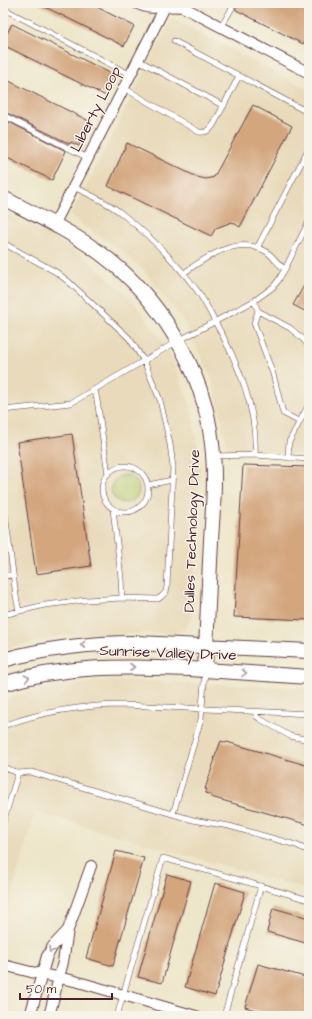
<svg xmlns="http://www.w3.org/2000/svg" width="312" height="1019" viewBox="0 0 312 1019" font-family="'Architects Daughter',sans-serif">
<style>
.built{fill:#e8daba}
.green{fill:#b5ca6d;stroke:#80744c}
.building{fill:#d3a67e}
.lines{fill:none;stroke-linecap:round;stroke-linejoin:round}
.lane-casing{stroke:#633d43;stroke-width:6}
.street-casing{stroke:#633d43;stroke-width:12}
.secondary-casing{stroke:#633d43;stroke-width:16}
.lane{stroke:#fff;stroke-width:5}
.street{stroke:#fff;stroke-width:10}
.secondary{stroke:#fff;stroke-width:14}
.oneway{stroke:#ae9aa0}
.labels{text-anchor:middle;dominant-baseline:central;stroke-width:3;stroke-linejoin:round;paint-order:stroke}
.street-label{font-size:15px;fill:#4a1f2b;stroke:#f7f3e8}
</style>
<rect width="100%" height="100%" fill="#f7f3e8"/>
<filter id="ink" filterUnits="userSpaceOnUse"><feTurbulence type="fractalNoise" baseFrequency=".025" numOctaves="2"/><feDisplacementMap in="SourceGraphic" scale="8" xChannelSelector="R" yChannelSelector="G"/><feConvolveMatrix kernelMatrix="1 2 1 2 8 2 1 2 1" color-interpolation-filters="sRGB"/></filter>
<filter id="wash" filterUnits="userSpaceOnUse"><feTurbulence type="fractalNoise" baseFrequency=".012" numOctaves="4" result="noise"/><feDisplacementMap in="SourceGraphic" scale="16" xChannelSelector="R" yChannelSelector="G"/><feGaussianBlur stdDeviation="0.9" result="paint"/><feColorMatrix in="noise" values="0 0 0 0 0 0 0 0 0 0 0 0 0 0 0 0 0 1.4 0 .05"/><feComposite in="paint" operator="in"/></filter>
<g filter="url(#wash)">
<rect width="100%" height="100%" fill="#eee6ca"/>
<!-- built -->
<path class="built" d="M172 19 309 90V455L228 450 212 379 184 322 145 272 122 251 70 216Z
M3 212 53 237 85 258 130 297 166 345 191 406 201 466 191 618 185 630 175 633 65 635 3 649Z
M111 680 309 688V890L35 812 3 925V700L34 690Z"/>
<!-- green -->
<path class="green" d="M111 489a14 14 0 1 1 28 0a14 14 0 1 1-28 0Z"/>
<g id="blocks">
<!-- building -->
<path class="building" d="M37 3H89L134 26 124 46Z
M222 3H309V32L303 44 236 10V6L234 4H230L228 6Z
M12 24 116 76 106 96 3 45V41Z
M3 78 91 122 79 146 71 142 70 144 3 111Z
M253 105 292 126 240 227 232 222 216 228 211 236 108 186 127 143 197 177 206 179 214 177Z
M3 119 66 151 52 180 3 156Z
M309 277V313L293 305Z
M72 434 91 566 36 574 17 442Z
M243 465 309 467V620L234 617Z
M221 741 226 743 227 742 309 766V825L211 797V795L205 793 207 789H205L215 759H214Z
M116 851 144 858 113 966 86 958Z
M167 874 191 881 162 983 138 977Z
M215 883 245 892 215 996 185 987Z
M273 908 309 918V944L267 932Z
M258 964 309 978V1016H275L245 1007Z"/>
</g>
</g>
<g filter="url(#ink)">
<use href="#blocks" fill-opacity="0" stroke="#633d43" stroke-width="1"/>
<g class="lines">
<defs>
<path id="lane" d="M4 9 131 75
M221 27 232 8
M174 41 309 113
M138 60 224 106
M124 88 199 132C207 133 210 130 214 124L239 76
M3 115 88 158
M74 187C90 195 107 202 121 213 149 235 175 261 196 289 203 298 208 308 213 318 236 358 258 408 255 455
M3 243 56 272 69 282 129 338 144 361 160 400 170 444 173 467 167 586 166 592 162 596 158 599 122 598 86 600 45 605 3 615
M257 248 309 148
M285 269 309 221
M254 301 258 311 290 328 303 339 309 346
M258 311 254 323 273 374 283 413 300 422
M95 389 98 406 108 474
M3 410 71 403 178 341 254 301 273 287 278 281 285 269C277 264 274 257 267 252 239 234 206 257 184 273
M214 456 255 455 309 459
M288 458 289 442 309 404
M102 489a23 23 0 1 1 46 0a23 23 0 1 1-46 0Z
M148 485 172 480
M3 498 16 596 19 611
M113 509 121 578 122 598
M3 576 13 575
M256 712V716L260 719 290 736 309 740
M3 726C43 711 84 705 126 705L309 714
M3 767 18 773 31 772 193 820 229 826 296 845 309 851
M173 814 201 719 205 671
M3 823 18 773
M117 1016 163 858 309 900
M224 1016 261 886"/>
<path id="street" d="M136 3C155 13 164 4 183 7L309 73
M54 225 167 3
M3 965 31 972 75 981 196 1016
M30 1016 47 956 53 946 68 930
M49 1016 63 962 68 930 91 866"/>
<path id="secondary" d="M3 198C36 215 70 231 100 253 160 297 204 370 212 444 216 476 213 508 211 540 209 584 207 627 205 670
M3 660C47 648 91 643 137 643L309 651
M3 684C64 665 127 666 190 669 230 672 269 674 309 677"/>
</defs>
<!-- lane casing -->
<use href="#lane" class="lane-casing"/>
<!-- street casing -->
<use href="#street" class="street-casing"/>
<!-- secondary casing -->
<use href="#secondary" class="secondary-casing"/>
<!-- lane -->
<use href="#lane" class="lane"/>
<!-- street -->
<use href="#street" class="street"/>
<!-- secondary -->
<use href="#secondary" class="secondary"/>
</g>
<!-- one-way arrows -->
<defs><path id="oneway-chevron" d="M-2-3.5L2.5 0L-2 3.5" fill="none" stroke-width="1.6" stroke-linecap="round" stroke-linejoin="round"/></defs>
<g class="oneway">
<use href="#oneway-chevron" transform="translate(83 645) rotate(174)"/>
<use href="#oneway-chevron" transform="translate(132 667)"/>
<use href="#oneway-chevron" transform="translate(244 673) rotate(4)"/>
<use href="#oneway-chevron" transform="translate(27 678) rotate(-13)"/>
<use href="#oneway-chevron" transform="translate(51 950) rotate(123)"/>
</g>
</g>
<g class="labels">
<!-- street labels -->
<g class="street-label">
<text transform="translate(96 109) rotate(-63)">Liberty Loop</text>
<text transform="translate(192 531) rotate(-88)">Dulles Technology Drive</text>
<text transform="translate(168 653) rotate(2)">Sunrise Valley Drive</text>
</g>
</g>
<!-- margin -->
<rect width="312" height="1019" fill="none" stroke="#f7f3e8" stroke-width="16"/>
<!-- scale -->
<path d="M20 993v6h92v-6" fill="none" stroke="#4a1f2b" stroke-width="2"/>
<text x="26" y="993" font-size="12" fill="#4a1f2b" stroke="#f7f3e8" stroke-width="3" paint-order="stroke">50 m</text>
</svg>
